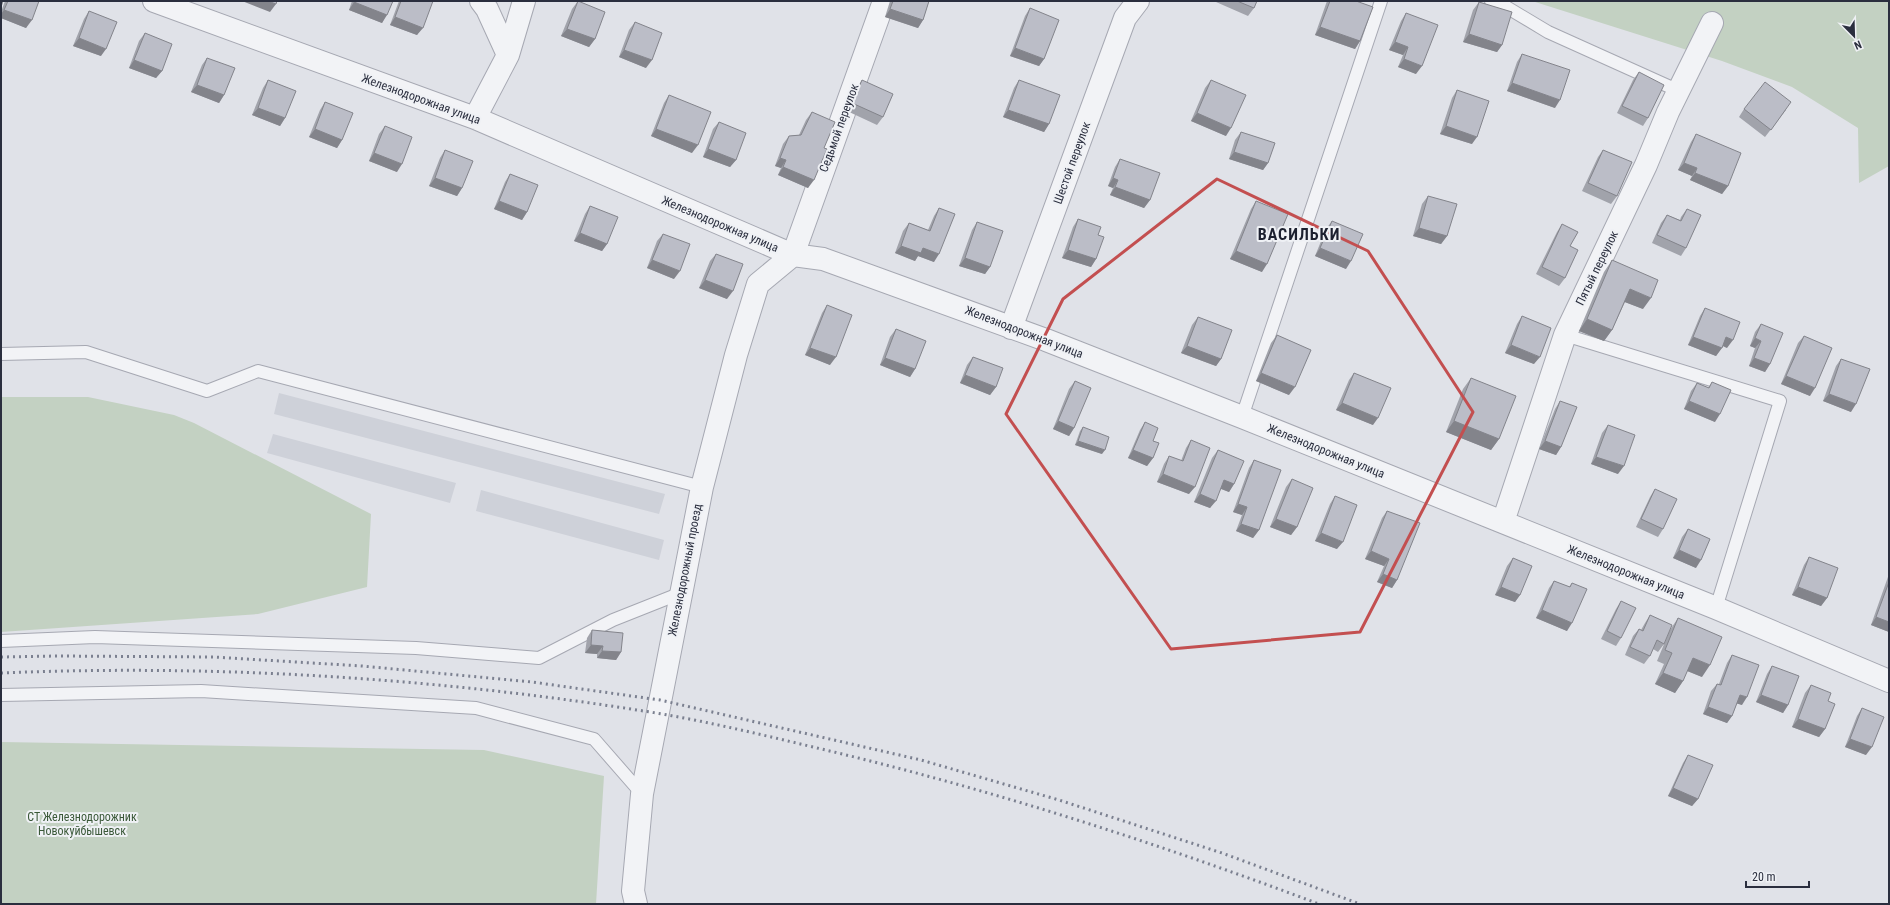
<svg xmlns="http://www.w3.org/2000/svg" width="1890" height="905" viewBox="0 0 1890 905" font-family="'Roboto Condensed',sans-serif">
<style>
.built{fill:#ced1d9}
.green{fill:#c3d1c2}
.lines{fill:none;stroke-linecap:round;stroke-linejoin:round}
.lane-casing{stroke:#a6a8b2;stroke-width:14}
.street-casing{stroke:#a6a8b2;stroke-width:24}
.lane{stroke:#f2f3f6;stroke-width:12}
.street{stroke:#f2f3f6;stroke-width:22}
.rail{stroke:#7b8090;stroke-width:3;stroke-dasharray:2 4;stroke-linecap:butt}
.wall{fill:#a1a3ab}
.shaded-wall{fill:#83848b}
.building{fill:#bbbdc7;stroke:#83848b}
.marked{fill:none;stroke:#c34f50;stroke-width:3;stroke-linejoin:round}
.labels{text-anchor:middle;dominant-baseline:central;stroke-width:4;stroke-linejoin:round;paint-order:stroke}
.street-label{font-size:12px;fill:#2a2e3e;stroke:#eff1f5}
.park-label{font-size:12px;fill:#3a5838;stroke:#eff1f5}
.district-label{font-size:16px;font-weight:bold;letter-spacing:1px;fill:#1c202f;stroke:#eff1f5}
</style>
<rect width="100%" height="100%" fill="#e0e2e8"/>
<!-- built -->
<path class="built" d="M279 393 665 494 659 514 274 414Z
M273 434 456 483 450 503 267 453Z
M481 490 664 540 659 560 476 511Z"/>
<!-- green -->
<path class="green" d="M1532 1H1889V166L1859 183 1858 128 1792 87 1722 61Z
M1 397H88L174 415 194 423 371 514 367 587 258 614 1 632Z
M1 742 484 750 604 776 596 904H1Z"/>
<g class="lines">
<defs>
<path id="lane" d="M1491 1 1503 5 1548 32 1679 91
M1565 335 1780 401 1716 608
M1 354 86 352 207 391 258 371 702 487
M1242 417 1381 1
M1 641 95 637 416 648 539 658 613 620 681 593
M1 695 201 691 476 708 594 739 642 794"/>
<path id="street" d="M154 1 475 118 793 255 823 259 1046 340 1242 417 1716 608 1889 681
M481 1 487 9 508 55
M475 118 508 55 524 1
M1011 328 1125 18 1138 1
M1503 522 1565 335 1646 165 1668 112 1712 23
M636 904 633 891 642 794 702 487 736 355 758 284 793 255 884 1"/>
</defs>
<!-- lane casing -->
<use href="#lane" class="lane-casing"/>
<!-- street casing -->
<use href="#street" class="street-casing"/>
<!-- lane -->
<use href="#lane" class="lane"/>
<!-- street -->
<use href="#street" class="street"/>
<!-- rail -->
<path class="rail" d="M1 657 57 656 213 657 362 666 532 682 660 700 921 760 1059 800 1222 853 1360 904
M1 673C219 664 440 678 656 713 716 723 775 738 834 752 999 792 1160 844 1319 904"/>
</g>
<!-- wall -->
<path class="wall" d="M5 1H39L26 28 1 18V12Z
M352 1H393L382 23 349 10Z
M399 1H433L417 35 390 25Z
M578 1 595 39 589 47 561 36 572 9Z
M890 1H929L923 20 918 28 885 17Z
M1217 1H1257L1254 8 1248 16 1216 2Z
M1327 1H1356L1360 41 1355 49 1315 35Z
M1479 2 1502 45 1497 52 1463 42 1473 10Z
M1030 8 1044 59 1039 66 1010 56 1025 16Z
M89 11 101 56 73 46 84 19Z
M1406 13 1416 74 1398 67 1403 55 1389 50 1401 21Z
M635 22 646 68 619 57 629 30Z
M145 33 162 71 156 78 129 68 139 41Z
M1522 54 1555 108 1507 91 1517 62Z
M207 58 224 95 219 103 191 92 202 65Z
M1639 72 1648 118 1643 126 1617 113 1633 80Z
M268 80 285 118 280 126 252 115 263 88Z
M862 80 883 117 877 125 847 111 857 88Z
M1019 80 1049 124 1044 132 1003 117 1014 88Z
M1211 80 1226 136 1191 121 1205 88Z
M1457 90 1472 144 1440 134 1452 98Z
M669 95 692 153 651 136 664 103Z
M325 102 342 140 337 148 309 137 320 110Z
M1744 109 1786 110 1765 137 1739 117Z
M812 112 824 148 808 188 778 175 781 168 775 166 783 144 789 136 799 135 806 120Z
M719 122 736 160 730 167 703 157 713 129Z
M385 126 397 172 369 161 379 134Z
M1241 132 1268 163 1263 170 1229 159 1235 140Z
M1696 134 1728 186 1722 194 1690 180 1692 176 1678 170 1691 142Z
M445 150 462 188 457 196 429 186 440 158Z
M1603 150 1617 196 1611 204 1582 191 1598 157Z
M1120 159 1150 200 1144 208 1110 195 1113 188 1108 186 1115 167Z
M510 174 527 212 522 220 494 209 505 182Z
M1428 196 1447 236 1441 244 1413 236 1422 204Z
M1256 201 1262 272 1230 259 1251 209Z
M590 206 607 244 602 251 574 241 585 214Z
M939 208 934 262 918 256 915 261 895 253 903 231 909 223 928 230 934 216Z
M1687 209 1686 248 1681 256 1652 243 1661 223 1667 215 1680 220 1681 217Z
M1078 219 1098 235 1096 259 1091 267 1062 258 1073 227Z
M1332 221 1346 269 1315 256 1326 229Z
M977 222 990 267 985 274 959 266 972 230Z
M1562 224 1570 246 1565 278 1559 286 1536 274 1557 232Z
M663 234 674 279 647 268 657 241Z
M716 254 727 299 699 288 710 261Z
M1612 260 1643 309 1625 302 1612 330 1604 341 1579 331 1604 272Z
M827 305 830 365 805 355 822 313Z
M1705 308 1727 348 1723 346 1716 356 1688 345 1700 316Z
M1522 316 1534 364 1505 353 1517 324Z
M1198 317 1221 359 1216 366 1181 353 1192 325Z
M1761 324 1770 364 1765 372 1749 366 1755 348 1750 346 1755 332Z
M896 329 915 369 910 377 880 365 890 337Z
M1277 335 1289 395 1256 381 1271 343Z
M1804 336 1810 396 1781 384 1798 343Z
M973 357 996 387 990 395 960 383 967 365Z
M1841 359 1851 412 1823 401 1836 366Z
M1354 373 1373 425 1336 410 1349 380Z
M1471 378 1499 439 1491 450 1446 432 1463 389Z
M1075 381 1074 428 1069 436 1053 429 1069 389Z
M1712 382 1715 422 1684 409 1691 391 1697 383 1708 388Z
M1560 401 1561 447 1556 455 1539 449 1555 409Z
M1145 422 1153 441V458L1147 466 1128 458 1140 430Z
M1608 425 1618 474 1591 464 1602 433Z
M1083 427 1102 454 1075 445 1080 431Z
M1191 440 1189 494 1157 482 1164 464 1169 456 1181 461 1186 448Z
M1218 450 1234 484 1229 492 1221 489 1210 508 1194 502 1212 458Z
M1254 460 1259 530 1253 538 1236 531 1242 515 1233 512 1249 468Z
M1292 479 1297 527 1291 535 1270 527 1286 487Z
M1655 489 1663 529 1658 537 1636 527 1650 497Z
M1335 496 1337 549 1315 541 1330 504Z
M1387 511 1397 580 1392 588 1377 582 1384 566 1365 559 1382 518Z
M1688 529 1696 568 1673 558 1682 537Z
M1809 557 1827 598 1821 606 1792 595 1804 565Z
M1513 558 1520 595 1515 602 1495 595 1507 566Z
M1889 574V632L1871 625Z
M1554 581 1569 587 1572 583 1567 631 1536 618 1549 588Z
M1621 601V638L1616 646 1601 639 1616 609Z
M1650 615 1664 644 1658 652 1653 649 1650 656 1644 664 1625 655 1633 636 1639 629 1641 630 1645 623Z
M1678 618 1702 677 1687 671 1683 681 1675 693 1655 684 1664 664 1657 661 1670 630Z
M592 630 621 652 616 660 597 658V654L585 653 587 638Z
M1732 655 1742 705 1737 703 1732 716 1727 723 1703 714 1711 691 1717 684H1719L1727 663Z
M1772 666 1788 705 1783 713 1756 702 1767 674Z
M1811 685 1828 701 1825 729 1819 737 1792 727 1805 693Z
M1862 708 1866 755 1845 747 1857 716Z
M1688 755 1698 799 1692 806 1668 796 1683 763Z"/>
<!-- shaded-wall -->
<path class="shaded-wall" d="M242 1H268L276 4 270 12Z
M354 2 387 15 382 23 349 10Z
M890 9 923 20 918 28 885 17Z
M4 10 32 20 26 28 1 18V14Z
M395 17 423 28 417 35 390 25Z
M1320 27 1360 41 1355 49 1315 35Z
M567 29 595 39 589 47 561 36Z
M1469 34 1502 45 1497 52 1463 42Z
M79 38 106 49 101 56 73 46Z
M1395 42 1408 47 1403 55 1389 50Z
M1015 48 1044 59 1039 66 1010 56Z
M624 50 652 60 646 68 619 57Z
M1404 59 1422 66 1416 74 1398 67Z
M134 60 162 71 156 78 129 68Z
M1512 83 1560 100 1555 108 1507 91Z
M197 85 224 95 219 103 191 92Z
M258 108 285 118 280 126 252 115Z
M1008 110 1049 124 1044 132 1003 117Z
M1197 113 1231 128 1226 136 1191 121Z
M1446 126 1477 137 1472 144 1440 134Z
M315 129 342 140 337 148 309 137Z
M656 129 698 145 692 153 651 136Z
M708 149 736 160 730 167 703 157Z
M1234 152 1268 163 1263 170 1229 159Z
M374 153 402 164 397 172 369 161Z
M780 158 786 160 781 168 775 166Z
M1684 163 1697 168 1692 176 1678 170Z
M783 167 814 180 808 188 778 175Z
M1695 173 1728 186 1722 194 1690 180Z
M435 178 462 188 457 196 429 186Z
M1113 178 1118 180 1113 188 1108 186Z
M1115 187 1150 200 1144 208 1110 195Z
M499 201 527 212 522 220 494 209Z
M1419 228 1447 236 1441 244 1413 236Z
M580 233 607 244 602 251 574 241Z
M901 246 923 248 939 254 934 262 918 256 915 261 895 253Z
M1320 248 1351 261 1346 269 1315 256Z
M1068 250 1096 259 1091 267 1062 258Z
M1236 251 1267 264 1262 272 1230 259Z
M965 258 990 267 985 274 959 266Z
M652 260 680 271 674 279 647 268Z
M705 280 733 291 727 299 699 288Z
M1630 289 1651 298 1643 309 1622 301Z
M1587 319 1612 330 1604 341 1579 331Z
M1693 337 1722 348 1716 356 1688 345Z
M1726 337 1733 340 1727 348 1721 345Z
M1755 338 1761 341 1755 348 1750 346Z
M1511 345 1540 357 1534 364 1505 353Z
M1187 346 1221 359 1216 366 1181 353Z
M810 348 836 357 830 365 805 355Z
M885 358 915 369 910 377 880 365Z
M1754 358 1770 364 1765 372 1749 366Z
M1261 373 1295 387 1289 395 1256 381Z
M965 375 996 387 990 395 960 383Z
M1786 376 1815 388 1810 396 1781 384Z
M1829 394 1856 404 1851 412 1823 401Z
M1689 401 1720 414 1715 422 1684 409Z
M1342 403 1378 418 1373 425 1336 410Z
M1058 421 1074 428 1069 436 1053 429Z
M1454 421 1499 439 1491 450 1446 432Z
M1078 441 1105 450 1102 454 1075 445Z
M1545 441 1561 447 1556 455 1539 449Z
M1133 450 1153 458 1147 466 1128 458Z
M1596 457 1624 466 1618 474 1591 464Z
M1163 474 1195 487 1189 494 1157 482Z
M1224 480 1234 484 1229 492 1219 488Z
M1200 494 1216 501 1210 508 1194 502Z
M1238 504 1247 507 1242 515 1233 512Z
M1276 519 1297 527 1291 535 1270 527Z
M1241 524 1259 530 1253 538 1236 531Z
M1321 533 1343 542 1337 549 1315 541Z
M1679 550 1701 560 1696 568 1673 558Z
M1371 551 1389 559 1384 566 1365 559Z
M1383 574 1397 580 1392 588 1377 582Z
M1501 587 1520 595 1515 602 1495 595Z
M1798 587 1827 598 1821 606 1792 595Z
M1542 610 1572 623 1567 631 1536 618Z
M1876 617 1889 622V632L1871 625Z
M591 645 603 646 597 654 585 653Z
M602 651 621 652 616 660 597 658Z
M1693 658 1710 665 1702 677 1685 670Z
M1663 673 1683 681 1675 693 1655 684Z
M1740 695 1747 697 1742 705 1735 703Z
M1761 695 1788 705 1783 713 1756 702Z
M1708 707 1732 716 1727 723 1703 714Z
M1798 719 1825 729 1819 737 1792 727Z
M1850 739 1872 747 1866 755 1845 747Z
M1673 788 1698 799 1692 806 1668 796Z"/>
<!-- building -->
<path class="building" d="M1 1H3L1 7Z
M8 1H39L32 20 4 10Z
M268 1H277L276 4Z
M355 1H393L387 15 354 2Z
M401 1H433L423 28 395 17Z
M578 1 605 12 595 39 567 29Z
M893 1H929L923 20 890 9Z
M1237 1H1257L1254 8Z
M1330 1H1356L1373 7 1360 41 1320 27Z
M1479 2 1512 12 1502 45 1469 34Z
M1030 8 1059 20 1044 59 1015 48Z
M89 11 117 22 106 49 79 38Z
M1406 13 1438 25 1422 66 1404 59 1408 47 1395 42Z
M635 22 662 33 652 60 624 50Z
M145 33 172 44 162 71 134 60Z
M1522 54 1570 70 1560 100 1512 83Z
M207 58 235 68 224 95 197 85Z
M1639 72 1664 85 1648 118 1622 106Z
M268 80 296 91 285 118 258 108Z
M862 80 893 94 883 117 852 103Z
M1019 80 1060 95 1049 124 1008 110Z
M1211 80 1246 95 1231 128 1197 113Z
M1765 82 1791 102 1771 130 1744 109Z
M1457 90 1489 101 1477 137 1446 126Z
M669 95 711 112 698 145 656 129Z
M325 102 353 113 342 140 315 129Z
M812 112 835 122 824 148 827 149 814 180 783 167 786 160 780 158 789 136 801 135Z
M719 122 746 133 736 160 708 149Z
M385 126 412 137 402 164 374 153Z
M1241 132 1275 143 1268 163 1234 152Z
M1696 134 1741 153 1728 186 1695 173 1697 168 1684 163Z
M445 150 473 161 462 188 435 178Z
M1603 150 1632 162 1617 196 1588 183Z
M1120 159 1160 173 1150 200 1115 187 1118 180 1113 178Z
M510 174 538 185 527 212 499 201Z
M1428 196 1457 204 1447 236 1419 228Z
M1256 201 1288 214 1267 264 1236 251Z
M590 206 618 217 607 244 580 233Z
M939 208 955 214 939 254 923 248 921 253 901 246 909 223 930 231Z
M1687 209 1701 215 1686 248 1657 235 1667 215 1681 221Z
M1078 219 1101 227 1098 235 1104 237 1096 259 1068 250Z
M1332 221 1363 234 1351 261 1320 248Z
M977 222 1003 231 990 267 965 258Z
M1562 224 1578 232 1570 246 1578 250 1565 278 1542 267Z
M663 234 690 244 680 271 652 260Z
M716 254 743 264 733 291 705 280Z
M1612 260 1658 280 1651 298 1630 289 1612 330 1587 319Z
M827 305 852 315 836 357 810 348Z
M1705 308 1740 322 1733 340 1726 337 1722 348 1693 337Z
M1522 316 1551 328 1540 357 1511 345Z
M1198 317 1232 330 1221 359 1187 346Z
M1761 324 1783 333 1770 364 1754 358 1761 341 1755 338Z
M896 329 926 341 915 369 885 358Z
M1277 335 1311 350 1295 387 1261 373Z
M1804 336 1832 348 1815 388 1786 376Z
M973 357 1003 368 996 387 965 375Z
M1841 359 1870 369 1856 404 1829 394Z
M1354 373 1391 388 1378 418 1342 403Z
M1471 378 1516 396 1499 439 1454 421Z
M1075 381 1091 388 1074 428 1058 421Z
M1712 382 1731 390 1720 414 1689 401 1697 383 1709 388Z
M1560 401 1577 407 1561 447 1545 441Z
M1145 422 1158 428 1153 441 1159 443 1153 458 1133 450Z
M1608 425 1635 435 1624 466 1596 457Z
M1083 427 1109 437 1105 450 1078 441Z
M1191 440 1210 448 1195 487 1163 474 1169 456 1183 461Z
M1218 450 1244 461 1234 484 1224 480 1216 501 1200 494Z
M1254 460 1281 470 1259 530 1241 524 1247 507 1238 504Z
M1292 479 1313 488 1297 527 1276 519Z
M1655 489 1677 499 1663 529 1641 519Z
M1335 496 1357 505 1343 542 1321 533Z
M1387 511 1420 523 1397 580 1383 574 1389 559 1371 551Z
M1688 529 1710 539 1701 560 1679 550Z
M1809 557 1838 568 1827 598 1798 587Z
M1513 558 1532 566 1520 595 1501 587Z
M1554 581 1570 587 1572 583 1587 589 1572 623 1542 610Z
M1889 582V622L1876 617Z
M1621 601 1636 608 1621 638 1607 631Z
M1650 615 1672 625 1664 644 1657 640 1650 656 1630 647 1639 629 1643 631Z
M1678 618 1722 637 1710 665 1693 658 1683 681 1663 673 1672 653 1665 650Z
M592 630 623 633 621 652 602 651 603 646 591 645Z
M1732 655 1759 665 1747 697 1740 695 1732 716 1708 707 1717 684 1721 685Z
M1772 666 1799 676 1788 705 1761 695Z
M1811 685 1831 693 1828 701 1835 704 1825 729 1798 719Z
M1862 708 1884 717 1872 747 1850 739Z
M1688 755 1713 765 1698 799 1673 788Z"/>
<!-- marked area -->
<path class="marked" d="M1217 179 1368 251 1473 412 1360 632 1171 649 1006 414 1063 299Z"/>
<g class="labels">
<!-- street labels -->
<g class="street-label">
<text transform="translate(421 99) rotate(20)">Железнодорожная улица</text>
<text transform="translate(839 128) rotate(-70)">Седьмой переулок</text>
<text transform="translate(1072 163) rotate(-70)">Шестой переулок</text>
<text transform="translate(720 224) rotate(23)">Железнодорожная улица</text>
<text transform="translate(1597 268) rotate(-64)">Пятый переулок</text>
<text transform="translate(1024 332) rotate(21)">Железнодорожная улица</text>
<text transform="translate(1326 451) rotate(22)">Железнодорожная улица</text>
<text transform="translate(685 570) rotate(-79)">Железнодорожный проезд</text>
<text transform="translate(1626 572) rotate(22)">Железнодорожная улица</text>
</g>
<!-- park labels -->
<g class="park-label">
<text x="82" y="817">СТ Железнодорожник<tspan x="82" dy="14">Новокуйбышевск</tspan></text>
</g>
<!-- district labels -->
<g class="district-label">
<text x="1299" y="234">ВАСИЛЬКИ</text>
</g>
</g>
<!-- border -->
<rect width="1890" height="905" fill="none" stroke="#2a2e3e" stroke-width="4"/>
<!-- north arrow -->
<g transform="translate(1854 36) rotate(157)" stroke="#eff1f5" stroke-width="3" paint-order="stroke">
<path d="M0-3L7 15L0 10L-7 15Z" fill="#2a2e3e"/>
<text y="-6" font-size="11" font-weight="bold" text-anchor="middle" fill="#2a2e3e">N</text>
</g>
<!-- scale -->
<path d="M1746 881v6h63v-6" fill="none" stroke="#2a2e3e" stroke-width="2"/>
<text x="1752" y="881" font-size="12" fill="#2a2e3e" stroke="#eff1f5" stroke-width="3" paint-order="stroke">20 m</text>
</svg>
